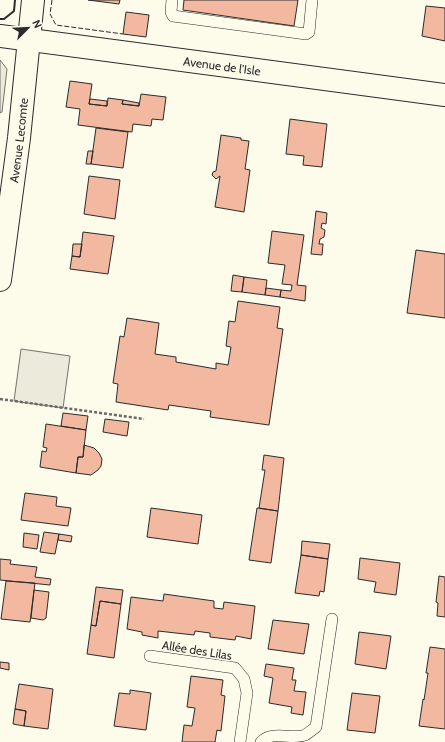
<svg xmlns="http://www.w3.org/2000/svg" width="445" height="742" viewBox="0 0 445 742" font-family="Cabin,sans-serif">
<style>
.green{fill:#ecebdb;stroke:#74746e}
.parking{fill:#eceadb;stroke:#74746e}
.building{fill:#f2b8a0;stroke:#2b2b2b}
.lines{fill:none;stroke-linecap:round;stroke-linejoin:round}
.lane-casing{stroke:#2b2b2b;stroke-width:12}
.street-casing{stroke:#2b2b2b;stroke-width:24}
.path{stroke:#6a6964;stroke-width:2.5;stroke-dasharray:3 2;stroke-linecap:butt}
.lane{stroke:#fdfbea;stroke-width:11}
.street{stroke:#fdfbea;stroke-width:22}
.fence{stroke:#2b2b2b;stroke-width:1;stroke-dasharray:5 2;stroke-linecap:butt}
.wall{stroke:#2b2b2b;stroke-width:2}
.labels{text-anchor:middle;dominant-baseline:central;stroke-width:3;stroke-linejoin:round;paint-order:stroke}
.street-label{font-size:12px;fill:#2b2b2b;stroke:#fdfbea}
</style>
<rect width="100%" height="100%" fill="#fdfbea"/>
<!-- green -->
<path class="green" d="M0 60 7 69 2 112 0 113Z"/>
<!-- parking -->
<path class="parking" d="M21 349 70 356 63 408 14 401Z"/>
<!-- building -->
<path class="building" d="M88 0H120L119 4Z
M184 0H298L294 26 183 10Z
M426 6 445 8V41L422 36Z
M126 12 149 15 146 37 123 34Z
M70 81 92 84 89 104 107 106 108 98 123 100 122 104 139 106 141 94 166 97 163 120 152 119 151 126 133 124 132 132 78 125 80 109 66 107Z
M90 99 107 101V106L89 104Z
M123 100 139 103V106L122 104Z
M290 119 327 124 322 167 303 165 304 156 286 154Z
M96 128 128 132 123 168 91 164Z
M221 135 241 138V140L249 141 245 169 250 170 244 212 215 207 220 176 216 179 212 175 213 172 216 171Z
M88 151H93L91 164H86Z
M89 176 120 180 115 219 84 214Z
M316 211 327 213 326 224 322 223 321 228 325 230 324 237 320 239 319 244H323L322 255 311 254Z
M272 231 304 235 297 285 306 286 305 301 280 297 281 290 291 291 292 285 282 284 285 265 268 263Z
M83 232 114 236 108 274 70 269 72 256 80 257Z
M73 244H82L80 257 72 256Z
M416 250 445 254V318L407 313Z
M233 275 244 277 242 292 231 291Z
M244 277 267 280 265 295 242 292Z
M266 288 281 290 280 297 265 295Z
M238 301 280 307 277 328 283 329 269 425 210 417 211 411 169 405 168 410 116 402 118 384 113 383 120 336 124 337 127 318 159 323 155 354 176 357V362L216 369V363L228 365 231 347 226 346 229 321 235 322Z
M63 413 88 416 86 430 61 426Z
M105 419 129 422 127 436 103 432Z
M46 424 86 430 83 457H78L76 473 40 467 42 451 46 452 47 448 43 447Z
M84 445 94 448 99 453 102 459 101 466 98 470 91 475 76 473 78 457H83Z
M264 455 284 458 278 511 259 508 265 470H262Z
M25 493 57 497 56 506 71 508 68 526 21 520Z
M151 508 202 515 198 544 147 537Z
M257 508 278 511 271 563 249 560Z
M44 532 59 534 55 554 40 552Z
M24 533 39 535 37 549 23 547Z
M59 534 72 536 71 542 58 540Z
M302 541 330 544 328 559 301 555Z
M301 555 328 559 324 592 320 591 319 596 295 593Z
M360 558 400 563 396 595 374 592 376 582 358 579Z
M0 559 11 560 10 564 37 567 35 577 51 579 50 585 0 580Z
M439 576 445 577V617L437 616 438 603 436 602Z
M6 581 35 583 30 622 1 619Z
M96 587 123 590 121 604 100 601 96 626 91 625Z
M34 590 49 592 46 618 43 620 31 618Z
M164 594 214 601V608L223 609 224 602 255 606 251 639 236 636 235 640 210 637V633L195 631 194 635 158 631V638L142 635V632L127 629 131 597 163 601Z
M100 601 121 604 114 658 87 654 91 625 96 626Z
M273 620 309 624 304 654 268 649Z
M359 632 391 636 386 669 355 664Z
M430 647 445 649V729L419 726 423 699 424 700 428 673H426Z
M0 662 9 663V670L0 668Z
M266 664 294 668 292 680H296L294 691 306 692 303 715 291 713 292 707 269 703 273 678 264 676Z
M191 676 223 680 221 695 225 696 221 731 217 730 215 742H182L184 725 192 726 195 708 187 707Z
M19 684 53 689 48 729 24 726 26 711 15 709Z
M130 690 151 693 146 730 114 726 119 693 130 694Z
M352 693 380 696 375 733 347 730Z
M15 709 26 711 24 726 13 724Z"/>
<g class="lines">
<defs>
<path id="lane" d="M172 0 171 12 173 16 306 34 309 32 312 0
M150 656 235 668 244 679 247 693 240 742
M261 742C271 730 293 740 305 735 309 733 313 729 316 727L332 619"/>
<g id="street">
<path id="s1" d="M0 36 445 95"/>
<path id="s2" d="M0 280 19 138 33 0"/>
</g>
</defs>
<!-- lane casing -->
<use href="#lane" class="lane-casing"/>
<!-- street casing -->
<use href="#street" class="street-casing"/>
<!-- path -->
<path class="path" d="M0 399 144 419"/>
<!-- lane -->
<use href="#lane" class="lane"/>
<!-- street -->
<use href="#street" class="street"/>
<!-- fence -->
<path class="fence" d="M52 0 50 14 56 25 123 34"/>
<!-- wall -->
<path class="wall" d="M0 19H4L14 11 15 0"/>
</g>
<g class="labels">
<!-- street labels -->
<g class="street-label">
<text stroke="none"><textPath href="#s1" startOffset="224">Avenue de l'Isle</textPath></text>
<text stroke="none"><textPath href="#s2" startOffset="141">Avenue Lecomte</textPath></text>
<text transform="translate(197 650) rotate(9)">Allée des Lilas</text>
</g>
</g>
<!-- north arrow -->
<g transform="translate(28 28) rotate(66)" stroke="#fdfbea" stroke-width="3" paint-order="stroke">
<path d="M0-3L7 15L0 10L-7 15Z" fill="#2b2b2b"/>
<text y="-6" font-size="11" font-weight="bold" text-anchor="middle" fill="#2b2b2b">N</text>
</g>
</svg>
